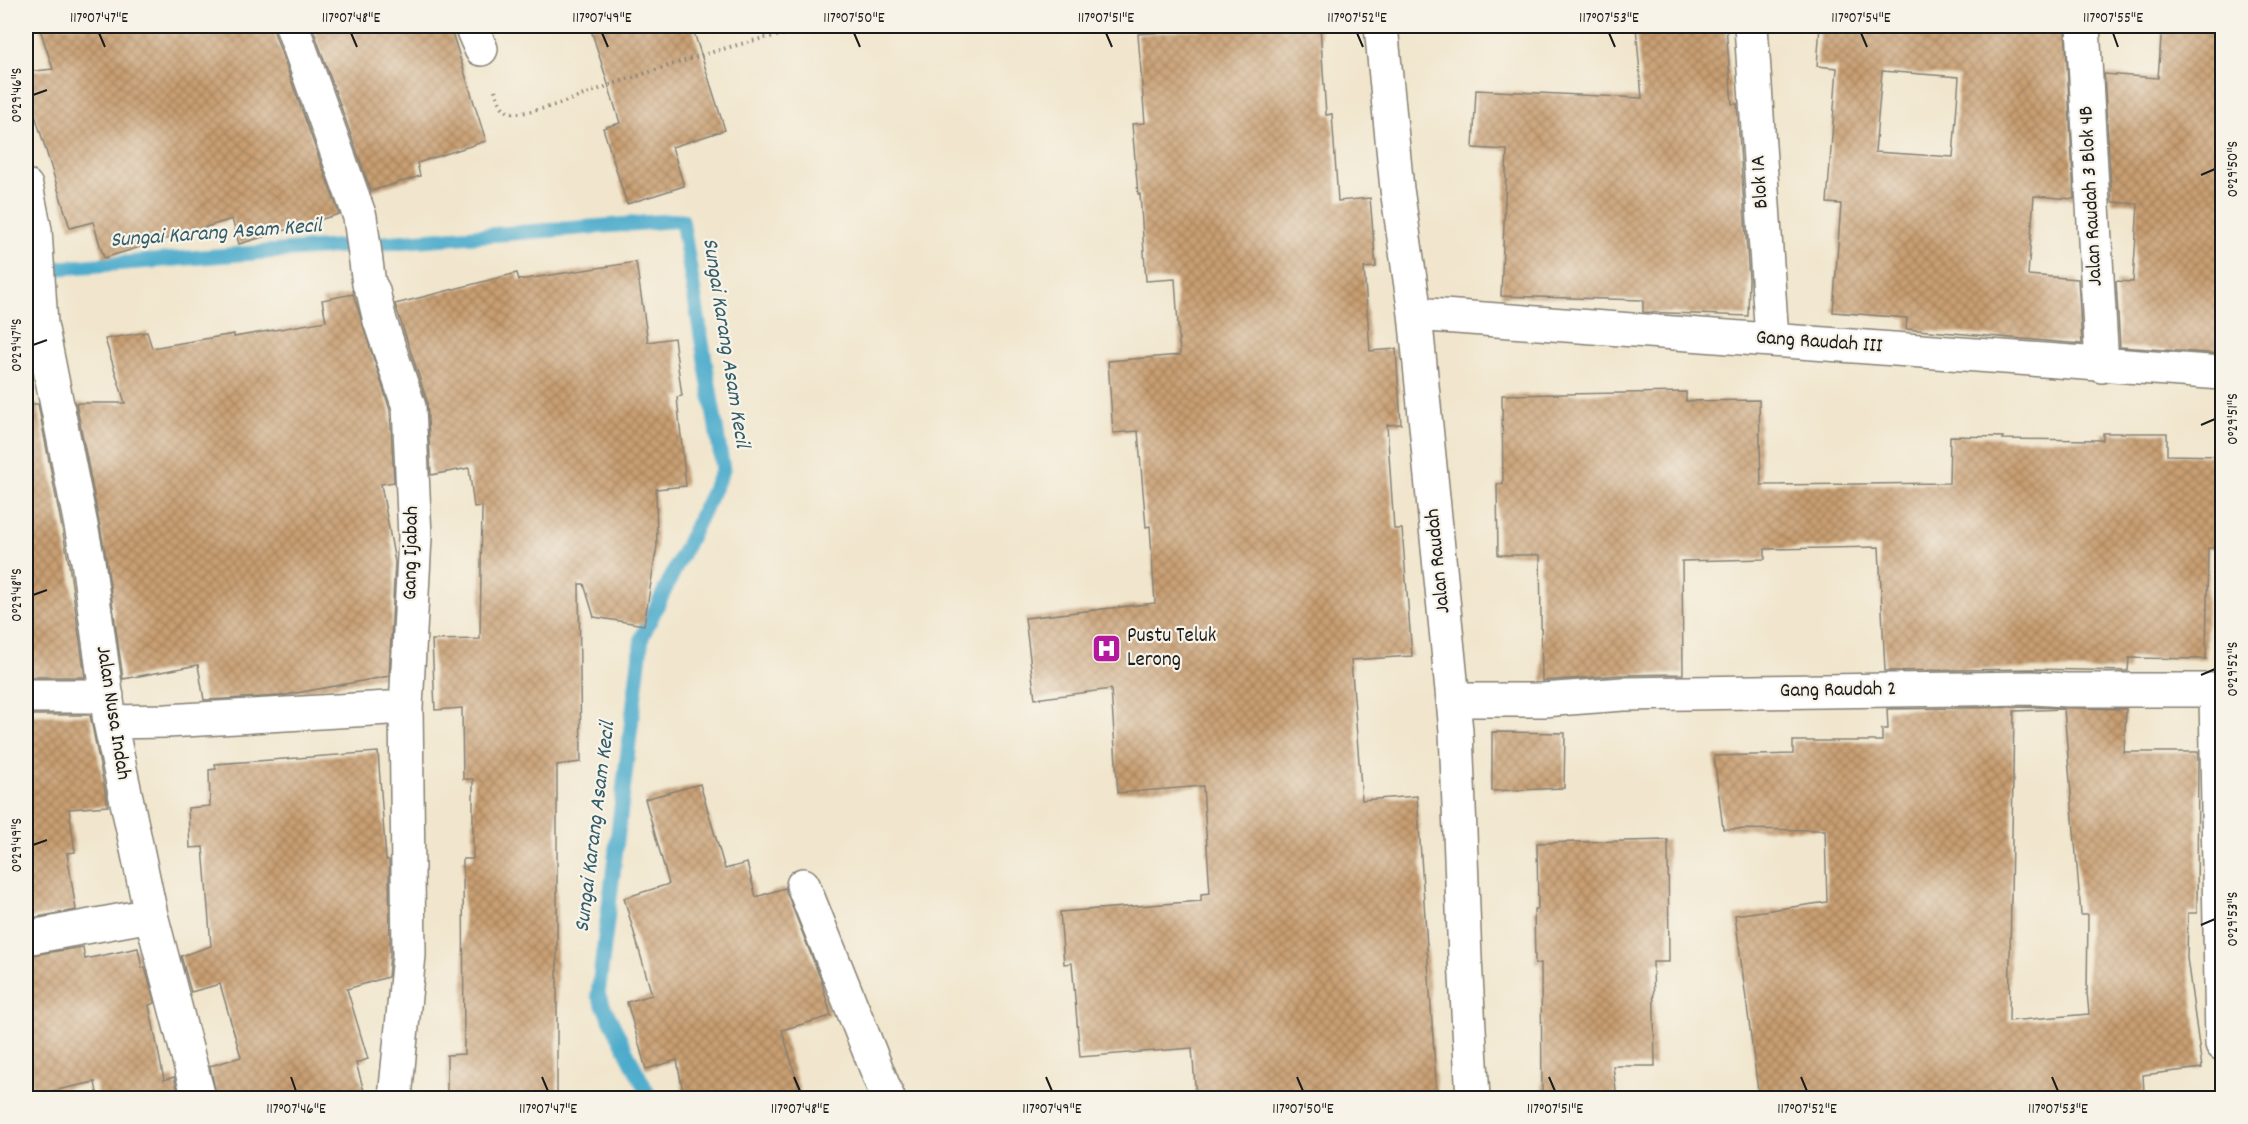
<svg xmlns="http://www.w3.org/2000/svg" width="2248" height="1124" viewBox="0 0 2248 1124" font-family="Dekko,sans-serif">
<style>
.lines{fill:none;stroke-linecap:round;stroke-linejoin:round}
.stream{stroke:#4daccc;stroke-width:15}
.building{fill:url(#building-cross-hatch);fill-rule:evenodd}
.minor-casing{stroke:#868174;stroke-width:36}
.path{stroke:#868174;stroke-width:4;stroke-dasharray:1.5 4.5;stroke-linecap:butt}
.minor{stroke:#fff;stroke-width:33}
.ticks{fill:none;stroke:#1c1c1c;stroke-width:2}
.labels{text-anchor:middle;dominant-baseline:central;stroke-width:4.5;stroke-linejoin:round;paint-order:stroke}
.street-label{font-size:21px;fill:#1c1c1c;stroke:#f7f3e8}
.poi-label{font-size:21px;fill:#1c1c1c;stroke:#f7f3e8;text-anchor:start}
.water-label{font-size:22px;font-style:italic;fill:#325d6b;stroke:#f7f3e8}
.neatline{fill:none;stroke:#1c1c1c;stroke-width:2}
.ticks-label{font-size:15px;text-anchor:middle;fill:#1c1c1c}
</style>
<defs>
<pattern id="building-cross-hatch" width="8" height="8" patternUnits="userSpaceOnUse" patternTransform="scale(1.5)"><rect width="8" height="8" fill="#c99f72"/><path d="M0 0l8 8M0 8l8-8" fill="none" stroke="#a2815d"/></pattern>
</defs>
<rect width="100%" height="100%" fill="#f7f3e8"/>
<filter id="ink" filterUnits="userSpaceOnUse"><feTurbulence type="fractalNoise" baseFrequency=".0167" numOctaves="2"/><feDisplacementMap in="SourceGraphic" scale="12" xChannelSelector="R" yChannelSelector="G"/><feConvolveMatrix kernelMatrix="1 2 1 2 8 2 1 2 1" color-interpolation-filters="sRGB"/></filter>
<filter id="wash" filterUnits="userSpaceOnUse"><feTurbulence type="fractalNoise" baseFrequency=".008" numOctaves="4" result="noise"/><feDisplacementMap in="SourceGraphic" scale="24" xChannelSelector="R" yChannelSelector="G"/><feGaussianBlur stdDeviation="1.35" result="paint"/><feColorMatrix in="noise" values="0 0 0 0 0 0 0 0 0 0 0 0 0 0 0 0 0 1.4 0 .05"/><feComposite in="paint" operator="in"/></filter>
<g filter="url(#wash)">
<rect width="100%" height="100%" fill="#f1e6cd"/>
<g class="lines">
<!-- stream -->
<path class="stream" d="M34 270 682 220 723 470 642 637 598 995 650 1098"/>
</g>
<g id="blocks">
<!-- building -->
<path class="building" d="M39 26H274V32L339 214 239 244 232 219 104 258 93 222 70 228 26 86V72L53 69Z
M312 26H450L486 141 417 163 420 176 371 191Z
M590 26H692L725 130 672 147 684 186 627 204 603 128 620 123Z
M1242 26H1320L1326 115 1332 114 1338 201 1370 198 1376 267 1364 268 1370 351 1396 349 1401 424 1387 425 1394 529H1402L1412 656 1351 660 1362 800 1417 796 1437 1098H1384V1095L1334 1098H1196L1192 1048 1080 1057 1072 963 1064 964 1060 912 1201 901V894L1210 893 1203 786 1118 793 1111 689 1035 699 1025 618 1155 603 1150 526 1146 527 1138 431 1113 433 1108 361 1180 355 1175 279 1146 281 1140 194H1138L1132 124 1145 123 1138 34Z
M1636 26H1726L1732 104H1737L1749 279 1748 316 1643 312V300L1501 296 1507 150 1473 148 1476 90 1642 98Z
M1820 26H2065L2074 199 2034 196 2028 275 2078 279 2082 344 1906 329 1907 318 1833 312 1841 204 1827 203 1837 68 1817 66ZM1882 71 1959 77 1953 157 1875 152Z
M2162 26H2223V354L2120 347 2116 281 2133 282 2138 204 2112 202 2104 74 2158 78Z
M636 262 648 342 674 338 682 396 677 397 686 486 656 489 657 546 644 625 594 617 584 584H579L581 762 557 765V1098H447V1055L464 1054 463 859H473V779H463L462 708 435 710 432 640 480 639 482 506 474 507 469 468 431 475 427 401 395 304 517 273 519 280Z
M353 294 390 410 394 482 381 484 395 562 389 676 280 696 204 700 198 665 123 679 106 557 76 403H125L105 339 147 332 152 348 234 334V337L326 321 322 300Z
M1686 392V401L1759 400 1761 485 1949 483 1950 436 2003 437 2002 439 2103 440V433H2167V455L2223 456V548H2208L2206 659 2129 658 2128 671 2032 669 1885 671 1879 547 1765 549V559L1682 561 1683 674 1622 675 1542 681 1540 555H1498L1497 484H1503L1502 395Z
M26 404H38L69 564 85 677H26Z
M2032 707 2126 709 2124 752H2198L2197 913H2188L2187 958 2202 1068 2143 1075 2144 1093 2070 1098H1759L1735 915 1827 902 1825 830 1723 829 1714 756 1793 754V741H1882V729H1888L1887 709ZM2064 709 2081 915H2088L2087 992 2089 1014 2009 1021 2014 711Z
M26 715H90L108 806 69 809 75 852 67 853 76 910 26 919Z
M1492 732 1565 733 1564 788 1492 791Z
M378 752 386 860H389L390 954 388 977 347 989 368 1059 356 1063 366 1098H217L210 1066 241 1057 220 984 191 992 181 956 211 946 203 847 190 848 188 808 210 806 209 770 216 769 215 764Z
M700 784 725 869 747 863 756 897 785 888 822 983 831 1016 782 1030 802 1098H684L677 1060 646 1069 627 1002 652 995 624 898 669 884 645 799Z
M1668 840 1669 962H1653L1655 1066H1613L1617 1098H1542L1541 963 1535 964 1534 909H1538L1537 843Z
M83 947 85 959 138 948 142 968 145 967 155 1003 149 1005 164 1080 174 1077 180 1098H98L95 1082 33 1095 26 1057V956Z"/>
</g>
</g>
<g filter="url(#ink)">
<use href="#blocks" fill-opacity="0" stroke="#868174" stroke-width="1.5"/>
<g class="lines">
<defs>
<path id="minor" d="M292 26 360 217 369 284 373 291 380 321 409 407 415 537 406 707 409 955 395 1098
M471 26 481 49
M1381 26 1397 189 1415 314 1456 731 1465 959 1473 1098
M1751 26 1772 339
M2083 26 2102 366
M26 186 35 230 41 324 88 561 110 722 151 915 199 1098
M1415 314 2222 373
M2216 690 2222 1044
M26 696H107
M1453 700H1543L1623 694 2032 688 2066 690H2222
M110 722 167 721 406 707
M803 885 888 1098
M26 938 151 915"/>
</defs>
<!-- minor casing -->
<use href="#minor" class="minor-casing"/>
<!-- path -->
<path class="path" d="M495 90C498 99 501 112 514 113 543 114 598 88 628 79 671 65 716 50 760 39 794 32 830 30 865 26"/>
<!-- minor -->
<use href="#minor" class="minor"/>
</g>
</g>
<!-- ticks -->
<path class="ticks" d="M99 33 105 47M351 33 357 47M602 33 608 47M854 33 860 47M1106 33 1112 47M1357 33 1363 47M1609 33 1615 47M1861 33 1867 47M2113 33 2118 47M33 95 47 90M2201 175 2215 169M33 345 47 340M2201 425 2215 419M33 595 47 590M2201 675 2215 669M33 845 47 840M2201 925 2215 919M291 1077 296 1091M542 1077 548 1091M794 1077 800 1091M1046 1077 1052 1091M1297 1077 1303 1091M1549 1077 1555 1091M1801 1077 1807 1091M2052 1077 2058 1091"/>
<!-- icons -->
<defs>
<symbol id="hospital-square" viewBox="-11 -11 22 22"><rect x="-9" y="-9" width="18" height="18" rx="4" fill="#b5179e" stroke="#f7f3e8"/><path d="M-5-5h3v3.5h4V-5h3V5h-3V1.5h-4V5h-3Z" fill="#fff"/></symbol>
</defs>
<g fill-rule="evenodd">
<use href="#hospital-square" x="1090" y="632" width="33" height="33"/>
</g>
<g class="labels">
<!-- street labels -->
<g class="street-label">
<text transform="translate(1761 182) rotate(-94)">Blok 1A</text>
<text transform="translate(2092 196) rotate(-93)">Jalan Raudah 3 Blok 4B</text>
<text transform="translate(1819 343) rotate(4)">Gang Raudah III</text>
<text transform="translate(412 553) rotate(-89)">Gang Ijabah</text>
<text transform="translate(1439 561) rotate(-96)">Jalan Raudah</text>
<text transform="translate(1838 691) rotate(-1)">Gang Raudah 2</text>
<text transform="translate(112 713) rotate(81)">Jalan Nusa Indah</text>
</g>
<!-- poi labels -->
<g class="poi-label">
<text x="1127" y="637">Pustu Teluk<tspan x="1127" dy="24">Lerong</tspan></text>
</g>
<!-- water labels -->
<g class="water-label">
<text transform="translate(216 234) rotate(-4)">Sungai Karang Asam Kecil</text>
<text transform="translate(725 343) rotate(81)">Sungai Karang Asam Kecil</text>
<text transform="translate(596 827) rotate(-83)">Sungai Karang Asam Kecil</text>
</g>
</g>
<!-- margin -->
<rect width="2248" height="1124" fill="none" stroke="#f7f3e8" stroke-width="66"/>
<rect x="33" y="33" width="2182" height="1058" class="neatline"/>
<g class="ticks-label">
<text x="99" y="22">117°07'47"E</text>
<text x="351" y="22">117°07'48"E</text>
<text x="602" y="22">117°07'49"E</text>
<text x="854" y="22">117°07'50"E</text>
<text x="1106" y="22">117°07'51"E</text>
<text x="1357" y="22">117°07'52"E</text>
<text x="1609" y="22">117°07'53"E</text>
<text x="1861" y="22">117°07'54"E</text>
<text x="2113" y="22">117°07'55"E</text>
<text transform="translate(16 95) rotate(-90)" y="5">0°29'46"S</text>
<text transform="translate(2232 169) rotate(-90)" y="5">0°29'50"S</text>
<text transform="translate(16 345) rotate(-90)" y="5">0°29'47"S</text>
<text transform="translate(2232 419) rotate(-90)" y="5">0°29'51"S</text>
<text transform="translate(16 595) rotate(-90)" y="5">0°29'48"S</text>
<text transform="translate(2232 669) rotate(-90)" y="5">0°29'52"S</text>
<text transform="translate(16 845) rotate(-90)" y="5">0°29'49"S</text>
<text transform="translate(2232 919) rotate(-90)" y="5">0°29'53"S</text>
<text x="296" y="1113">117°07'46"E</text>
<text x="548" y="1113">117°07'47"E</text>
<text x="800" y="1113">117°07'48"E</text>
<text x="1052" y="1113">117°07'49"E</text>
<text x="1303" y="1113">117°07'50"E</text>
<text x="1555" y="1113">117°07'51"E</text>
<text x="1807" y="1113">117°07'52"E</text>
<text x="2058" y="1113">117°07'53"E</text>
</g>
</svg>
